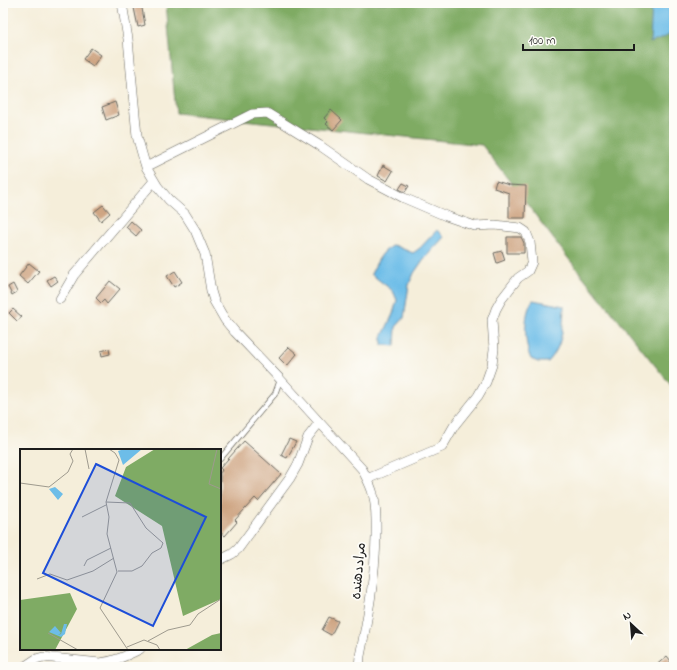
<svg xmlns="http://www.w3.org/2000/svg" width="677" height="670" viewBox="0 0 677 670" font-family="'Indie Flower','Playpen Sans Arabic',sans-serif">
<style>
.forest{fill:#7fab64;stroke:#4e6440}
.water{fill:#6dbde8;stroke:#446c82}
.building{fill:#cca07d}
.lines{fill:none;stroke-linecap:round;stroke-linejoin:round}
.lane-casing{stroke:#68665e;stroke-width:6}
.street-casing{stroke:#68665e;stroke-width:10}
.lane{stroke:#fff;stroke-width:4.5}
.street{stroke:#fff;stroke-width:9}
.labels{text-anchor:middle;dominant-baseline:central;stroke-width:3.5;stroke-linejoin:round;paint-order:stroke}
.street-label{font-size:14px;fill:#1c1c1c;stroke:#fdfcf7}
.inset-road{fill:none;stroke:#9e9a8e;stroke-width:1}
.view{fill:#1d4ed8;fill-opacity:0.15;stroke:#1d4ed8;stroke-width:2}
.inset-edge{fill:none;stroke:#1c1c1c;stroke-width:2}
</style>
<rect width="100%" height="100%" fill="#fdfcf7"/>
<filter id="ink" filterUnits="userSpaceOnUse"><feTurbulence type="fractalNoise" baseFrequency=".025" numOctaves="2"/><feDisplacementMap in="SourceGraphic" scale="8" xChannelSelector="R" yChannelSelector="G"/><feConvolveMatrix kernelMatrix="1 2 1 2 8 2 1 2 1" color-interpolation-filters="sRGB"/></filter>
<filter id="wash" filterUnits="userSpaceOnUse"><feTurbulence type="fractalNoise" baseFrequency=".012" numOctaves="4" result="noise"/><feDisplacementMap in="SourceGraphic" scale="16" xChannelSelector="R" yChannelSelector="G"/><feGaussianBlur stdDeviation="0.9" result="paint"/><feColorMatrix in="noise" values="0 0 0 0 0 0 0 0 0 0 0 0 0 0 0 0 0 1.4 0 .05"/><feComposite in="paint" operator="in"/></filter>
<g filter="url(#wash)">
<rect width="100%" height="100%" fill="#f5eeda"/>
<!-- forest -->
<path class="forest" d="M166 3H674V389L568 258 482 145 176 113Z"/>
<!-- water -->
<path class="water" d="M652 3H670C677 29 676 34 650 43Z
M437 230 444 237 423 260 414 273 409 285 404 318 396 327 395 346 382 345V337L393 314 397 300 393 291 371 274C377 262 381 252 393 245L413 253 420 248Z
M533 300 564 306C563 327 563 346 548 362H538L531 359C524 345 523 313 533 300Z"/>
<g id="blocks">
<!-- building -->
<path class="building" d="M133 3H141L145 25 138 27Z
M91 48 101 55 93 66 83 59Z
M115 102 119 115 106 120 102 107Z
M331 110 342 120 333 130 326 124 328 122 324 118Z
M383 165 393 171 387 181 378 176Z
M496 181 509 185 526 186 525 218H509V193L494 188Z
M403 183 409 186 405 192 399 189Z
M103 205 110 213 101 221 94 212Z
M131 221 141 230 136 236 126 227Z
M507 237H521L524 243V253H507Z
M502 251 505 260 497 263 494 253Z
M29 263 39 271 28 284 19 276Z
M175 271 182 282 174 287 167 276Z
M54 276 58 281 51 286 47 280Z
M110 281 120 289 107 304 104 300 101 303 96 298Z
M13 284 17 292 12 295 8 287Z
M13 309 22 317 17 321 9 313Z
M289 347 297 354 287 366 279 358Z
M109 349 110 354 102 356 101 351Z
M289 439 296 442 287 458 281 455Z
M244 441 281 474 258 501 255 498 235 520 237 522 225 536 220 532V473L222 470 220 468Z
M329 617 338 621 331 635 322 630Z
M667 656 671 661 665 667H654Z"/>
</g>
</g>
<g filter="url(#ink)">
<use href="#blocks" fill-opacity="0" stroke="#68665e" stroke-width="1"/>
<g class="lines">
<defs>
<path id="lane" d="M220 459 275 394 280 380"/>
<path id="street" d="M122 3 128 39 137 136 143 157 146 167 158 187 169 200 185 214 195 230 205 254 211 291 214 301 225 320 235 332 280 379 362 469C366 477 371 485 373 494 377 508 376 523 376 537 375 578 368 616 360 656L359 667
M146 167 252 114 267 113 319 145 368 179 404 198 446 216 475 226 495 225 520 228 526 232 530 242 532 262 528 271 518 278 501 300 496 309 492 320 494 349 492 365 486 382 478 396 454 426 442 447 367 479
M60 299 74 275 154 181
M220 560 232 554 238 549 290 478 298 464 308 437 319 423
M24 667 36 659 43 657 100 663C115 661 126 656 140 649"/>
</defs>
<!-- lane casing -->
<use href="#lane" class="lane-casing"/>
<!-- street casing -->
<use href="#street" class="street-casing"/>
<!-- lane -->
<use href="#lane" class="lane"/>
<!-- street -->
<use href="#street" class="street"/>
</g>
</g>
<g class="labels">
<!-- street labels -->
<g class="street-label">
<text transform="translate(359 571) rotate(-85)">مراددهنده</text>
</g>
</g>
<!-- overview -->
<g transform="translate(20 449)">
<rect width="201" height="201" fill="#f5eeda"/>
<path d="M135 0H201V150L163 167 142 77 95 47 106 18ZM50 144 57 160 35 201H0V151ZM201 184V201H165L192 186Z" fill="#7fab64"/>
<path d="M104 0H122L103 16 98 2ZM35 38 43 45 38 51 29 40ZM44 175H47L45 185 41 188 29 183 35 177 41 184 38 186 41 185Z" fill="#6dbde8"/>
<path class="inset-road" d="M65 0 69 20M89 0 95 4 99 11 86 53 89 68 87 85 97 123 80 159 108 201M197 0 189 35 201 40M0 34 29 38 48 23 53 12 50 5 53 0M86 53 110 54 126 79 143 94 141 99 132 104 122 117 112 122H98M62 68 86 56M64 117 67 111 91 99M17 130 30 125 47 131 73 122 94 109M28 184 58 201M128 192 148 181 170 176 178 165 201 150M107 198 124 191 137 196 140 201"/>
<path class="view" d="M76 15 186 68 133 177 23 124Z"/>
<rect width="201" height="201" class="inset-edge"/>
</g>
<!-- margin -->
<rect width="677" height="670" fill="none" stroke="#fdfcf7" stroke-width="16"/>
<!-- north arrow -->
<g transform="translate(631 624) rotate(334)" stroke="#fdfcf7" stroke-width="3" paint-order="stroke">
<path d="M0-3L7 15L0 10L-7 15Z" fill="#1c1c1c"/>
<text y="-6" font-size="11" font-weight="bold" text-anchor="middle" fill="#1c1c1c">N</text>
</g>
<!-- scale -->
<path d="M523 44v6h111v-6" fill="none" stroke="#1c1c1c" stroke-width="2"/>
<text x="529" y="44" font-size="12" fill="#1c1c1c" stroke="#fdfcf7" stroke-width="3" paint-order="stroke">100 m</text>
</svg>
